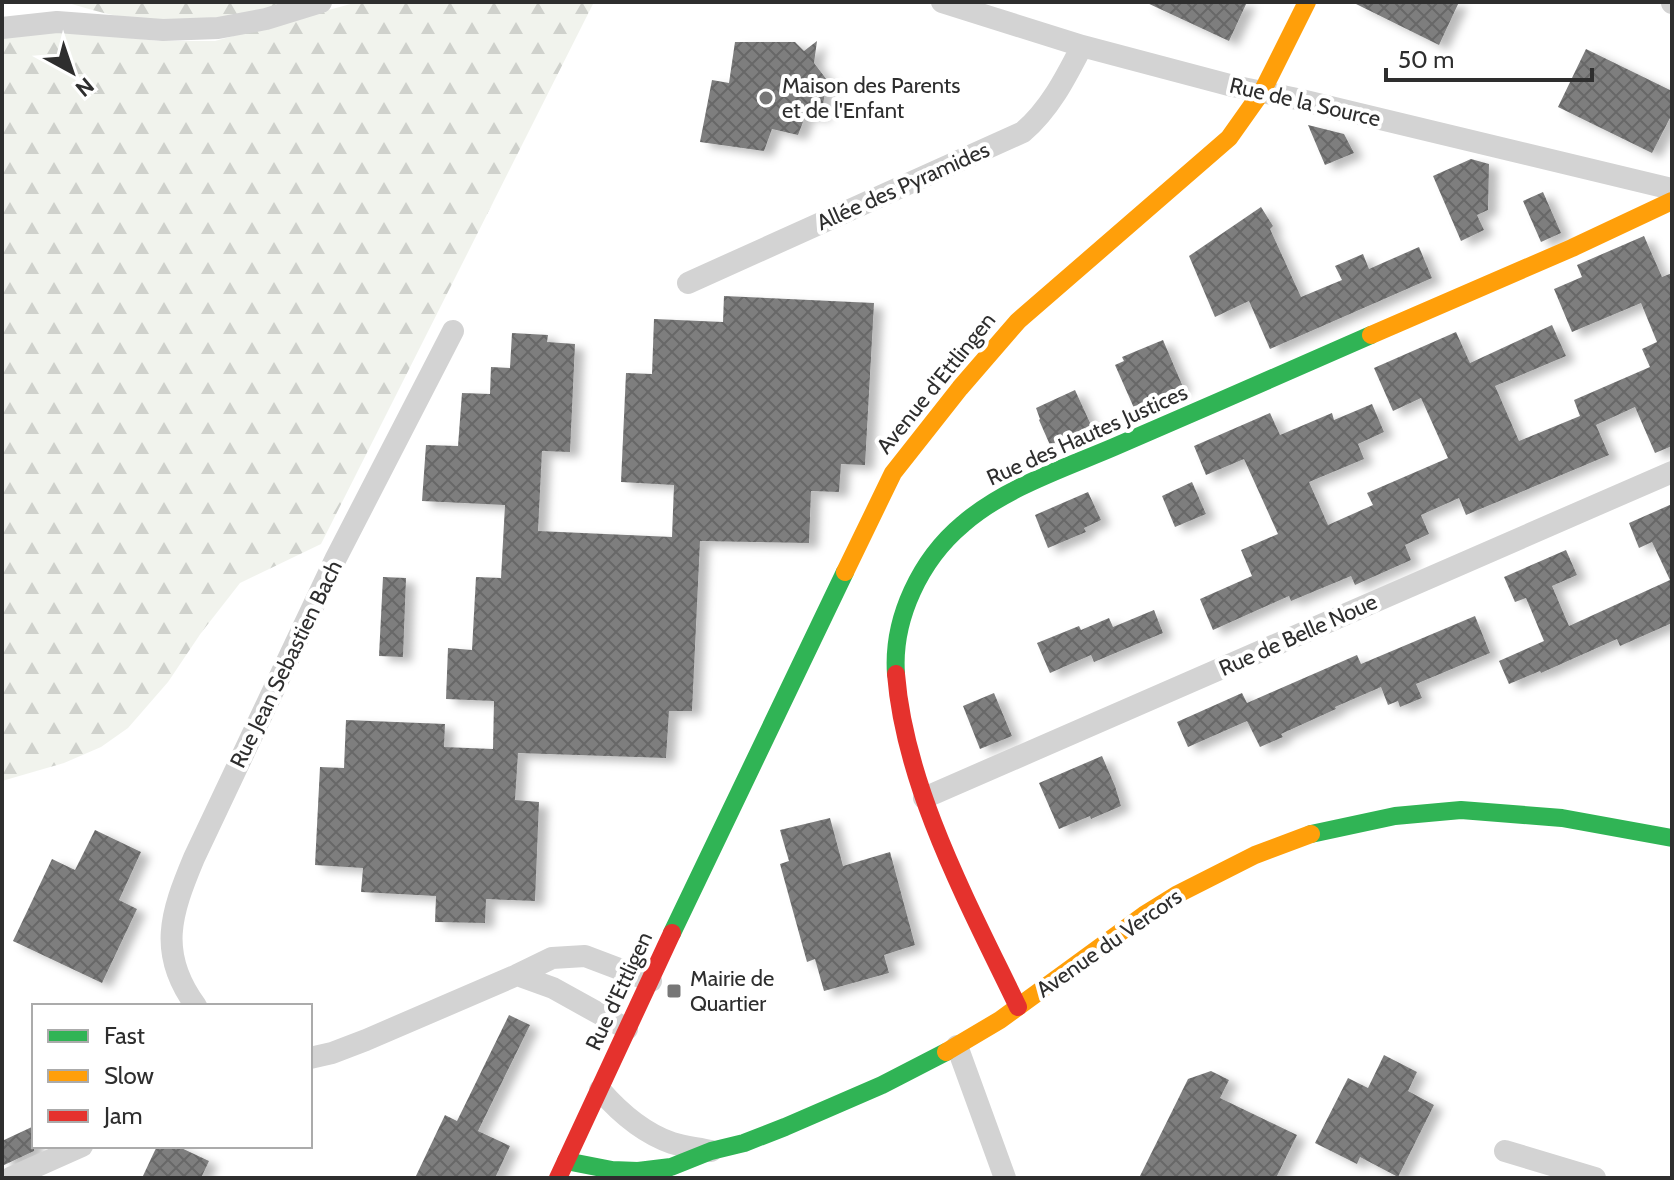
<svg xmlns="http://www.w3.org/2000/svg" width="1674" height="1180" viewBox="0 0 1674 1180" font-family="Cabin,sans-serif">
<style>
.forest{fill:url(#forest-firs)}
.building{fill:url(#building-cross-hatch);filter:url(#shadow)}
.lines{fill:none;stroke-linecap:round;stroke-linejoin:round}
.street{stroke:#d3d3d3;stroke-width:22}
.fast{stroke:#30b455;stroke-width:18}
.slow{stroke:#ff9f0a;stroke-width:18}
.jam{stroke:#e5322d;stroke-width:18}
.poi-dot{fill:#777;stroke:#fff;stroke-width:3}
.labels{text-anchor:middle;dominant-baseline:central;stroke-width:8;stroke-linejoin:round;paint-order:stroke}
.poi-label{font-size:22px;fill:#2e2e2e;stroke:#fff;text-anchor:start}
.street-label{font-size:22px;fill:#2e2e2e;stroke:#fff}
</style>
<defs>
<pattern id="forest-firs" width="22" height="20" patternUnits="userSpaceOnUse" patternTransform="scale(2)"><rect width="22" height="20" fill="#f1f3ed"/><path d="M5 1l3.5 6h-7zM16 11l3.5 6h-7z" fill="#cfd1cc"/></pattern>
<pattern id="building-cross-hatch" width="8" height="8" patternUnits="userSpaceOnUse" patternTransform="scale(2)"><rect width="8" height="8" fill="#7e7e7e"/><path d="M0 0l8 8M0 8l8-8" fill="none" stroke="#686868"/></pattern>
<filter id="shadow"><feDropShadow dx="9" dy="5" stdDeviation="4" flood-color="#0004"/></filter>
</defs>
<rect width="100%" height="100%" fill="#fff"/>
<!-- forest -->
<path class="forest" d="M65 2H287C252 13 212 20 176 22 139 23 100 13 65 2Z
M358 2H594L321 544 240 583 201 633 168 682 128 728 101 747 64 763 2 781V34L26 31 94 34 159 41H215Z"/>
<!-- building -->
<path class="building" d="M1145 2H1247L1229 41Z
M1352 2H1459L1439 45Z
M817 41 814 63 827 80 821 117 806 114 798 135 772 129 764 151 700 142 712 80 729 83 735 42H795L804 51Z
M1586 49 1672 91V114L1652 153 1558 107Z
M1308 125 1344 134 1354 153 1325 165Z
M1471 159 1489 164 1488 210 1477 215 1484 230 1461 241 1433 176Z
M1543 192 1561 233 1541 242 1523 201Z
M1261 207 1273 226 1270 229 1301 297 1342 280 1335 266 1363 254 1369 269 1419 247 1432 278 1270 349 1249 301 1215 317 1189 256Z
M1644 236 1662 277 1672 273V446L1655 453 1635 407 1596 425 1609 455 1466 515 1459 498 1421 515 1429 534 1405 545 1411 560 1355 585 1351 576 1291 601 1289 596 1213 630 1200 599 1252 576 1241 550 1278 534 1244 459 1206 475 1194 446 1270 413 1280 435 1332 413 1334 420 1372 404 1384 432 1358 444 1364 459 1309 482 1328 525 1373 505 1367 493 1448 458 1421 398 1393 411 1374 368 1456 332 1470 363 1552 325 1566 356 1495 386 1519 441 1580 416 1574 400 1650 367 1642 349 1657 342 1641 303 1572 332 1554 289 1582 277 1577 265Z
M724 296 874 303 865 465 841 464 839 492 811 491 809 543 700 541 692 711H669L666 758 518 753 515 800 539 802 535 901 486 899 485 923 435 922 436 896 361 892 363 868 315 865 320 767 344 768 346 720 445 724 444 747 493 749 494 701 446 699 448 648 472 650 476 577 501 578 505 505 422 501 426 445 458 446 462 393 490 394 491 367 510 368 512 333 548 335 547 342 575 344 570 452 542 451 538 531 672 537 674 485 621 482 626 373 652 374 654 319 723 322Z
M1163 340 1183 387 1134 408 1115 365 1124 361 1122 357Z
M1075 390 1091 425 1050 445 1039 420 1040 419 1036 408Z
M1192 482 1206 514 1175 527 1162 496Z
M1088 492 1101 520 1084 528 1086 532 1048 548 1035 515Z
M1672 504V623L1620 646 1617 639 1541 673 1540 671 1509 684 1499 661 1544 641 1526 598 1515 602 1504 577 1566 550 1577 575 1552 586 1569 626 1670 580 1652 542 1639 548 1629 523Z
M383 577 406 578 403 657 379 656Z
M1154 610 1163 633 1094 662 1091 655 1050 673 1037 643 1079 626 1081 630 1109 618 1113 627Z
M1475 616 1490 653 1416 684 1422 698 1400 707 1398 701 1388 705 1381 687 1335 707 1336 709 1281 734 1283 737 1260 747 1247 721 1188 747 1177 722 1242 693 1247 703 1357 655 1361 664Z
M994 693 1012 736 980 749 963 706Z
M1102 756 1115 786 1121 806 1091 819 1090 816 1059 829 1039 783Z
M830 818 843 866 890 852 915 945 884 955 889 973 824 991 815 959 807 962 780 864 789 861 780 830Z
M95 830 141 852 119 900 137 909 102 983 13 941 52 859 75 870Z
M509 1015 530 1025 478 1131 510 1146 495 1178H415L445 1115 457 1121Z
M1384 1055 1417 1072 1408 1091 1434 1105 1398 1177 1360 1157 1357 1164 1315 1143 1348 1078 1368 1088Z
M1211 1071 1229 1080 1220 1098 1297 1135 1276 1178H1139L1188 1079Z
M34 1126V1151L2 1166V1141Z
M157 1146H177L209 1161 201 1178H142Z"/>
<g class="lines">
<!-- street -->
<path class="street" d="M942 2 1082 46 1233 86 1297 99 1672 189
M1672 2V3
M2 28 57 22 163 30 218 28 266 19 321 2
M688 283 1023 132C1050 109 1066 77 1082 46
M924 798 1672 472
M196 1006C157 953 171 913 194 858L336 558 453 331
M627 1029 553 988 517 975 552 958 585 956 651 981
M957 1046 1005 1178
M310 1058 332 1053 366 1040 517 975
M600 1090C620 1113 643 1133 672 1143 684 1147 698 1148 711 1151
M1505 1151 1595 1178
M10 1178 82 1146"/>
<!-- fast -->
<path class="fast" d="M896 674C892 618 921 559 963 524 1004 488 1065 468 1114 447 1200 410 1285 373 1371 335
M1311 834 1395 816 1461 810 1562 818 1672 838
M672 933 845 572
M566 1161 612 1170 638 1171 671 1167 711 1151 744 1143 785 1127 882 1085 946 1052"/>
<!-- slow -->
<path class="slow" d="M1371 335 1572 248 1672 201
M845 572 893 473 960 388 1018 321 1229 138 1263 90 1307 2
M946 1052 1000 1020 1144 915 1178 894 1255 855 1311 834"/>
<!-- jam -->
<path class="jam" d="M896 674C905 788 969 905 1018 1007
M558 1178 672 933"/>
</g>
<!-- markers -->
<g class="poi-dot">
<circle cx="766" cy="98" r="8"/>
<rect x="666" y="983" width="16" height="16" rx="4"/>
</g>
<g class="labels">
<!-- poi labels -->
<g class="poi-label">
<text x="782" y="85">Maison des Parents<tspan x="782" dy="25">et de l'Enfant</tspan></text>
<text x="690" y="978">Mairie de<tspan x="690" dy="25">Quartier</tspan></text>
</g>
<!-- street labels -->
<g class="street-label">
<text transform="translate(1305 102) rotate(13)">Rue de la Source</text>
<text transform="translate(903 186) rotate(-24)">Allée des Pyramides</text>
<text transform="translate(936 383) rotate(-51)">Avenue d'Ettlingen</text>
<text transform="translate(1087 435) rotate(-24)">Rue des Hautes Justices</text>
<text transform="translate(1298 635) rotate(-24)">Rue de Belle Noue</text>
<text transform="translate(286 664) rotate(-64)">Rue Jean Sebastien Bach</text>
<text transform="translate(1109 943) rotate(-35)">Avenue du Vercors</text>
<text transform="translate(619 991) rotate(-65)">Rue d'Ettligen</text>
</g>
</g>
<!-- border -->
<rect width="1674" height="1180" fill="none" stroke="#2e2e2e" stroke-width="8"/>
<!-- legend -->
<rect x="32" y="1004" width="280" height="144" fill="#ffffff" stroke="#ababab" stroke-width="2"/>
<rect x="48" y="1030" width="40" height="12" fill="#30b455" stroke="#ababab" stroke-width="2"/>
<text x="104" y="1044" font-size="24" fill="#2e2e2e">Fast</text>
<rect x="48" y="1070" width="40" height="12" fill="#ff9f0a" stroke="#ababab" stroke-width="2"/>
<text x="104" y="1084" font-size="24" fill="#2e2e2e">Slow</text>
<rect x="48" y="1110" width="40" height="12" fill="#e5322d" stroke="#ababab" stroke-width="2"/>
<text x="104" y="1124" font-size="24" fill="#2e2e2e">Jam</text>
<!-- north arrow -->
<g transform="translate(72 72) rotate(140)" stroke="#ffffff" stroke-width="6" paint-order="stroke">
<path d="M0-6L14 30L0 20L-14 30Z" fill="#2e2e2e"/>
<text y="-12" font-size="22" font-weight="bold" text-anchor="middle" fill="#2e2e2e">N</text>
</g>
<!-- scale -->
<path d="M1386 68v12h206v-12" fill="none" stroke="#2e2e2e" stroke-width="4"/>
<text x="1398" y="68" font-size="24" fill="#2e2e2e" stroke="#ffffff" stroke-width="6" paint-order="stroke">50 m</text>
</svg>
